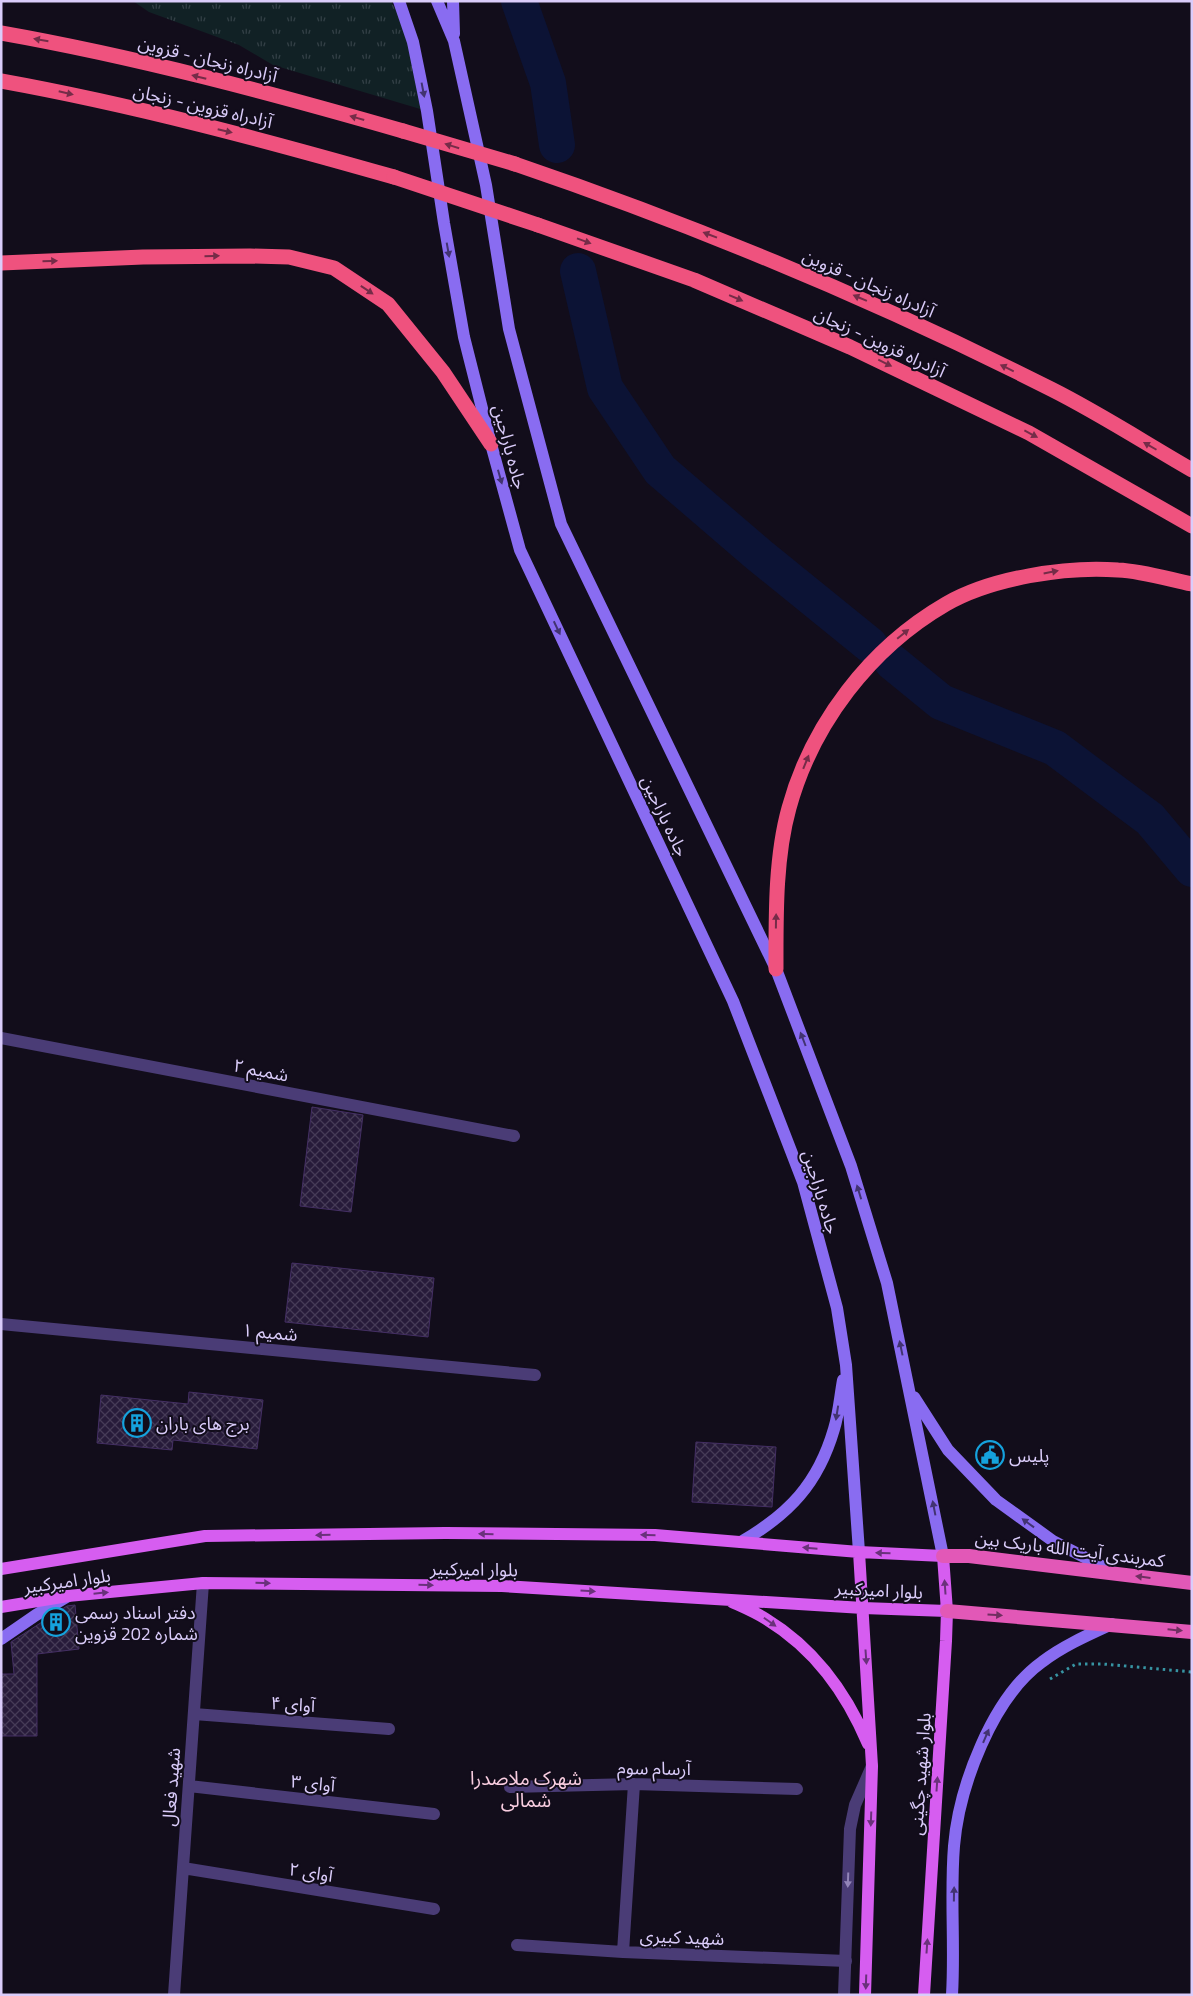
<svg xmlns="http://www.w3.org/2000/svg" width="1193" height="1996" viewBox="0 0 1193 1996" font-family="'Titillium Web','Noto Sans Arabic',sans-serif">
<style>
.grass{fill:url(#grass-tufts)}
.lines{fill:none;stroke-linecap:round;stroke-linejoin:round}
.river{stroke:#0c1335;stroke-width:36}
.building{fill:url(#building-cross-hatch);stroke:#442f64}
.path{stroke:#3794a3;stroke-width:3;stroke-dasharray:2.5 4;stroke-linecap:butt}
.minor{stroke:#4a3c76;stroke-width:12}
.tertiary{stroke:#4a3c76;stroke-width:12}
.secondary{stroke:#896cf1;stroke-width:12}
.primary{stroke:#d65df0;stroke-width:12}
.trunk{stroke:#e258b7;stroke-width:14}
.motorway{stroke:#ef527e;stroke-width:15}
.motorway-bridge{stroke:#ef527e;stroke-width:15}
.oneway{fill:#752c48}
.oneway2{fill:#423371}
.oneway3{fill:#6a317b}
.oneway4{fill:#702f61}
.oneway5{fill:#9284b8}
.labels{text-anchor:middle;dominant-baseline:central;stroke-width:4;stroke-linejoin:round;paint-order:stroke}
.street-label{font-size:18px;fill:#daccfa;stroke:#120d1b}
.poi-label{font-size:18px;fill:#daccfa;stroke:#120d1b;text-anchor:start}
.neighbourhood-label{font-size:19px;fill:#facee1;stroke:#120d1b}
</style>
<defs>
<pattern id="grass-tufts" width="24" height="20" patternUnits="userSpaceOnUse" patternTransform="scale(1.25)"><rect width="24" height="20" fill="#112125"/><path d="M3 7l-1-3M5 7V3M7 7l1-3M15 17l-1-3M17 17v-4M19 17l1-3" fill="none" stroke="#334046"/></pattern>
<pattern id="building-cross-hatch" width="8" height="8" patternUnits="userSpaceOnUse" patternTransform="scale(1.25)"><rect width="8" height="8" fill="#271b3a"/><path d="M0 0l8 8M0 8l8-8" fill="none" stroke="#463b57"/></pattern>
</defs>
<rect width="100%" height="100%" fill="#120d1b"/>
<!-- grass -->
<path class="grass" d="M133 1H391L413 42 427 111 273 65 239 45 149 12Z"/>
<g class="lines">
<!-- river -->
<path class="river" d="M519 1 548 83 557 145
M578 271 605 388 660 470 759 555 870 645
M892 662 941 702 1055 748 1150 819 1192 869"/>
</g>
<!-- building -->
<path class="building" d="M312 1107 363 1115 351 1212 300 1206Z
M292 1263 434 1278 428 1337 285 1322Z
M189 1392 263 1400 257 1449 173 1440 172 1450 97 1443 101 1395 188 1404Z
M696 1442 776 1447 772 1507 692 1502Z
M75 1605 79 1649 37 1654V1736H1V1674H14L11 1642 67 1606Z"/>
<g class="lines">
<!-- path -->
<path class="path" d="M1050 1679 1076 1664H1103L1192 1672"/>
<!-- minor -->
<path class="minor" d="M1 1038 514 1136
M1 1324 535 1375
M194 1714 389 1729
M189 1786 434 1814
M510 1787 634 1784 797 1789
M183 1868 434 1909
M517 1945 623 1952 846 1961
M623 1952 634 1784
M174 1995 203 1583"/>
<!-- tertiary -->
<path class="tertiary" d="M844 1995 850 1829 855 1805 872 1766"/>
<!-- secondary -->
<path class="secondary" d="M399 1 413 42 427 111 444 223 464 337 491 444 520 550 733 1001 803 1182 837 1308 846 1365 859 1552
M437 1 454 41 486 185 509 329 561 524 776 969 851 1166 887 1283 943 1556
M453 1 454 34
M914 1397 948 1450 996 1500 1053 1541 1113 1572
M741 1542C789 1514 818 1484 834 1429 839 1413 840 1396 843 1380
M1 1639 36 1615 68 1596
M952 1995C955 1946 950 1895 954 1846 959 1787 992 1698 1042 1662 1063 1646 1088 1635 1112 1624"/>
<!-- primary -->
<path class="primary" d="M859 1552 872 1766 865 1995
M1 1569 205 1536 445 1533 655 1535 859 1552 943 1556 947 1611 946 1641 924 1995
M732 1602C743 1607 755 1612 766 1619 815 1649 846 1692 868 1744
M1 1607 68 1596 203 1583 502 1586 863 1608 947 1611"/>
<!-- trunk -->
<path class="trunk" d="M943 1556H969L1192 1583
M947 1611 1192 1632"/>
<!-- motorway -->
<path class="motorway" d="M1 33C137 57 271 93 403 131
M1 81C134 105 264 140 394 177
M515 164C700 227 877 301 1051 389 1099 413 1145 443 1192 470
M538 225 694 280 850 347 1029 433 1192 526
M1 263 143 257 250 256 289 257 334 268 388 304 443 372 491 444
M776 969C776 918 775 858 789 808 812 724 870 648 946 604 991 578 1066 566 1118 570 1142 571 1168 579 1192 584"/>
<!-- motorway-bridge -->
<path class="motorway-bridge" d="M403 131 515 164
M394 177 538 225"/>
</g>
<!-- one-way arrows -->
<defs><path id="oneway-solid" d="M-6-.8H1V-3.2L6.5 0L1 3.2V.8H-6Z" transform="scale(1.25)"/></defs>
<g class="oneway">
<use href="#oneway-solid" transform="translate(41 40) rotate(-170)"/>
<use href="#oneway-solid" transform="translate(199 77) rotate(-166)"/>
<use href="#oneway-solid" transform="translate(66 93) rotate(13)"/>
<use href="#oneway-solid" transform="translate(357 118) rotate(-164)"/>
<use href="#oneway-solid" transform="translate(225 131) rotate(13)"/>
<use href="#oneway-solid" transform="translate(452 146) rotate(-163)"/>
<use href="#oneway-solid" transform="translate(710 235) rotate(-159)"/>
<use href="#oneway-solid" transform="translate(584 241) rotate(20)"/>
<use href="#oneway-solid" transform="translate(212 256) rotate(-1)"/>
<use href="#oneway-solid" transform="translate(50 261) rotate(-2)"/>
<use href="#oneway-solid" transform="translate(367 290) rotate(34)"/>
<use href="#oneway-solid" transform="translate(736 298) rotate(23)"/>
<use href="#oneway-solid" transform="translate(860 298) rotate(-157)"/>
<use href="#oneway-solid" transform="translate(885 363) rotate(26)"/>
<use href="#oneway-solid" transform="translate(1007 368) rotate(-154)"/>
<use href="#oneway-solid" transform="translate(1031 434) rotate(28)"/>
<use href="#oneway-solid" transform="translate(1150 446) rotate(-150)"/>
<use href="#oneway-solid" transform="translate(1051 572) rotate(-11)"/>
<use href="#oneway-solid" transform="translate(903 634) rotate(-39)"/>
<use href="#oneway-solid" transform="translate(806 762) rotate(-68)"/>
<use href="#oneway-solid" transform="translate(776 921) rotate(-89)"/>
</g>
<g class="oneway2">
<use href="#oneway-solid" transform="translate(423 90) rotate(79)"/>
<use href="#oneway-solid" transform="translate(448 250) rotate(80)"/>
<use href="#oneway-solid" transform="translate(500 477) rotate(74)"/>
<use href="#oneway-solid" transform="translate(557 628) rotate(65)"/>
<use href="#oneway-solid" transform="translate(803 1039) rotate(-111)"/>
<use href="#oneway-solid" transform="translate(859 1192) rotate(-107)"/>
<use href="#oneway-solid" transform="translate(901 1348) rotate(-102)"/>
<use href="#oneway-solid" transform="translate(837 1413) rotate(99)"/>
<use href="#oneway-solid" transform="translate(934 1508) rotate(-101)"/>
<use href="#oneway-solid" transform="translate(1028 1523) rotate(-144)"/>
<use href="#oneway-solid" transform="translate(986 1736) rotate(-67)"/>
<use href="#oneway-solid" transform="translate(954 1894) rotate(-89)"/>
</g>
<g class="oneway3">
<use href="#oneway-solid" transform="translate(486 1534) rotate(-179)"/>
<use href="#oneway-solid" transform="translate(323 1535) rotate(179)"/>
<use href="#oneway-solid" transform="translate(648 1535) rotate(-179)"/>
<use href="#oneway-solid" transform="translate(810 1548) rotate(-175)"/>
<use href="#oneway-solid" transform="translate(883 1553) rotate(-178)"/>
<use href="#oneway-solid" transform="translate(263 1583) rotate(1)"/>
<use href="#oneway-solid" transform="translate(426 1585) rotate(1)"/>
<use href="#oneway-solid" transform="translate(945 1587) rotate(-94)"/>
<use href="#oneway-solid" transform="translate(588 1591) rotate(3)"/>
<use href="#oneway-solid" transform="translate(101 1593) rotate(-6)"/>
<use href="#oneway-solid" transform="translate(770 1622) rotate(35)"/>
<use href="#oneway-solid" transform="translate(866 1657) rotate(86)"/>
<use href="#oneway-solid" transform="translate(937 1784) rotate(-86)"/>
<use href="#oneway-solid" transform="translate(871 1819) rotate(92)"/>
<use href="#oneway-solid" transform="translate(927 1946) rotate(-86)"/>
<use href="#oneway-solid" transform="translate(866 1982) rotate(92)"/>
</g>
<g class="oneway4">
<use href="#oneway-solid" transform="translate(1143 1577) rotate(-173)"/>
<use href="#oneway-solid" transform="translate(995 1615) rotate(4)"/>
<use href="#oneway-solid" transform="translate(1175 1630) rotate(6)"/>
</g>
<use class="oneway5" href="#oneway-solid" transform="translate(848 1880) rotate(92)"/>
<!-- icons -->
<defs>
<symbol id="building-ring" viewBox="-11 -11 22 22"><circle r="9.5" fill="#120d1b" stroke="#15a2dd" stroke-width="1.5"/><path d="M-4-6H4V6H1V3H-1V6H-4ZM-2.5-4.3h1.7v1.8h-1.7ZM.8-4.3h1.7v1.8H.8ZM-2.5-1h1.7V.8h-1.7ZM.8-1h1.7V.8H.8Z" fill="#15a2dd"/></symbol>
<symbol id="civic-ring" viewBox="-11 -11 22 22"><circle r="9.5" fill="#120d1b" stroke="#15a2dd" stroke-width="1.5"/><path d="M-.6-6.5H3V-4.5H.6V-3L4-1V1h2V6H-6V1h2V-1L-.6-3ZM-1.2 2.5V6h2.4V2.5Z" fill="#15a2dd"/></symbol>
</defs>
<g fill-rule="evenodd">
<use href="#building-ring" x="121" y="1407" width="32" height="32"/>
<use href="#civic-ring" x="974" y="1439" width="32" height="32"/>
<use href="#building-ring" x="40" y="1606" width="32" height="32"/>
</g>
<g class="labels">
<!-- street labels -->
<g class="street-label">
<text transform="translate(208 59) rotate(14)">آزادراه زنجان - قزوین</text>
<text transform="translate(203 106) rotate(13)">آزادراه قزوین - زنجان</text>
<text transform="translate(869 283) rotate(24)">آزادراه زنجان - قزوین</text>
<text transform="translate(880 342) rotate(25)">آزادراه قزوین - زنجان</text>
<text transform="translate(510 447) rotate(75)">جاده باراجین</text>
<text transform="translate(665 816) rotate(65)">جاده باراجین</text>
<text transform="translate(261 1070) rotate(11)">شمیم ۲</text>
<text transform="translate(821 1192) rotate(73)">جاده باراجین</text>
<text transform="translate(270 1332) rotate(5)">شمیم ۱</text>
<text transform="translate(1070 1549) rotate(7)">کمربندی آیت الله باریک بین</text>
<text transform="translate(474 1569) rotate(1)">بلوار امیرکبیر</text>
<text transform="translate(67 1581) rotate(-8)">بلوار امیرکبیر</text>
<text transform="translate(879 1590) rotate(3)">بلوار امیرکبیر</text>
<text transform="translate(293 1704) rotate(4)">آوای ۴</text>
<text transform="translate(654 1768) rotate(1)">آرسام سوم</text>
<text transform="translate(920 1774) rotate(-86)">بلوار شهید چگینی</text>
<text transform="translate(313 1783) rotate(6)">آوای ۳</text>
<text transform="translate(171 1787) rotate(-86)">شهید فعال</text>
<text transform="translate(311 1872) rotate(9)">آوای ۲</text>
<text transform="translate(682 1937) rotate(2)">شهید کبیری</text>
</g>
<!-- poi labels -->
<g class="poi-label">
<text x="156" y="1423">برج های باران</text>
<text x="1009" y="1455">پلیس</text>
<text x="75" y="1612">دفتر اسناد رسمی<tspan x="75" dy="21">شماره 202 قزوین</tspan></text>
</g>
<!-- neighbourhood labels -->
<g class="neighbourhood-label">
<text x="526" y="1777">شهرک ملاصدرا<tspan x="526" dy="22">شمالی</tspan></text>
</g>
</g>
<!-- border -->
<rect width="1193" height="1996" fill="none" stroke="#daccfa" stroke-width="5"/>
</svg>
